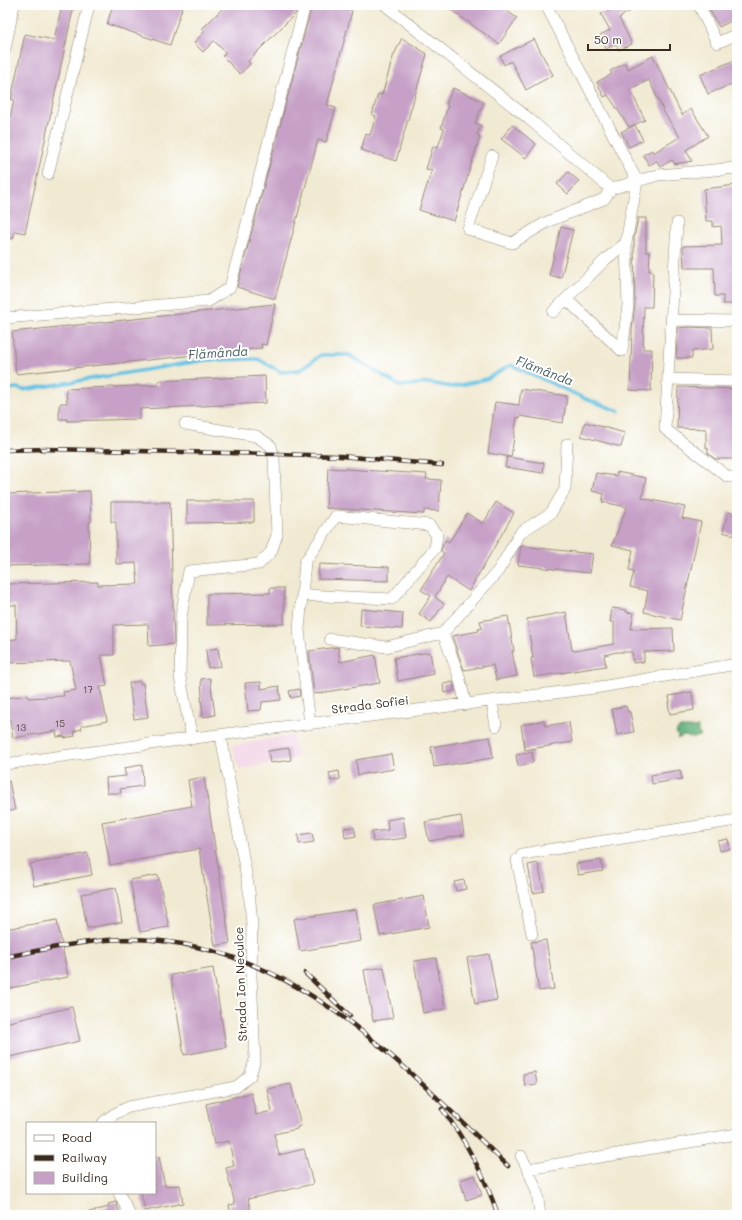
<svg xmlns="http://www.w3.org/2000/svg" width="742" height="1220" viewBox="0 0 742 1220" font-family="Mali,sans-serif">
<style>
.built{fill:#f1d0e3}
.forest{fill:#62b07b;stroke:#4e6d4c}
.lines{fill:none;stroke-linecap:round;stroke-linejoin:round}
.stream{stroke:#66c3e4;stroke-width:3.5}
.building{fill:#c6a0c7}
.minor-casing{stroke:#968a78;stroke-width:12}
.minor{stroke:#fff;stroke-width:11}
.rail-casing{stroke:#3b2a1e;stroke-width:4.5}
.rail{stroke:#fff;stroke-width:3;stroke-dasharray:9;stroke-linecap:butt}
.labels{text-anchor:middle;dominant-baseline:central;stroke-width:4;stroke-linejoin:round;paint-order:stroke}
.number-label{font-size:10px;fill:#5e4848}
.street-label{font-size:12px;fill:#3b2a1e;stroke:#fff}
.water-label{font-size:13px;font-style:italic;fill:#4a6063;stroke:#fff}
</style>
<rect width="100%" height="100%" fill="#fff"/>
<filter id="ink" filterUnits="userSpaceOnUse"><feTurbulence type="fractalNoise" baseFrequency=".025" numOctaves="2"/><feDisplacementMap in="SourceGraphic" scale="8" xChannelSelector="R" yChannelSelector="G"/><feConvolveMatrix kernelMatrix="1 2 1 2 8 2 1 2 1" color-interpolation-filters="sRGB"/></filter>
<filter id="wash" filterUnits="userSpaceOnUse"><feTurbulence type="fractalNoise" baseFrequency=".012" numOctaves="4" result="noise"/><feDisplacementMap in="SourceGraphic" scale="16" xChannelSelector="R" yChannelSelector="G"/><feGaussianBlur stdDeviation="0.9" result="paint"/><feColorMatrix in="noise" values="0 0 0 0 0 0 0 0 0 0 0 0 0 0 0 0 0 1.4 0 .05"/><feComposite in="paint" operator="in"/></filter>
<g filter="url(#wash)">
<rect width="100%" height="100%" fill="#f1ead3"/>
<!-- built -->
<path class="built" d="M293 735 297 758 240 770 232 746Z"/>
<!-- forest -->
<path class="forest" d="M698 727V732L701 735 694 738 684 736 677 739 678 737 676 732 679 728H694Z"/>
<g class="lines">
<!-- stream -->
<path class="stream" d="M5 389 18 388 23 390 206 360 258 359 281 372 300 370 321 355H349L400 386 429 383 452 387 486 379 511 365 586 399 619 411"/>
</g>
<g id="blocks">
<!-- building -->
<path class="building" d="M62 5H74L25 233 15 231 13 239 5 237V141L14 100 11 99 25 34 54 40Z
M113 5H183L170 45 107 24Z
M226 5H293L297 8 296 13 248 61 250 64 240 74 222 56 226 53 214 41 203 52 194 43 205 31 202 29Z
M312 5H351L350 10 352 11 327 105 336 108 326 142 318 140 275 299 237 287Z
M444 5H498L517 18 499 44Z
M607 5H640L619 18 632 44 619 50 616 44 606 49 600 35 610 30 601 14 610 10Z
M707 5H737V18L719 27Z
M402 38 427 54 396 161 361 150 366 134 370 135 376 116 372 115 378 94 382 95 393 57Z
M534 39 553 75 526 90 511 61 504 65 500 56Z
M653 56 682 115 691 109 708 136 686 150 692 161 675 164 672 160 660 167 657 161 649 165 643 155 652 150 653 153 680 137 665 114 649 80 630 89 645 120 629 127 608 95 604 97 597 82 612 74 610 71 625 63 628 69Z
M737 59V82L708 94 700 75Z
M453 88 484 102 475 123 481 125 477 135 480 136 454 221 419 210 432 170 426 169 433 146 438 147 444 129 441 128 448 106 446 104Z
M512 125 536 144 526 158 501 139Z
M635 125 643 140 629 147 621 132Z
M568 172 579 181 568 194 557 184Z
M736 185 737 304H723V296H715L714 268H684L683 246 722 245 721 226 713 227V221H706L704 189Z
M638 218H646V252H650L649 271H653L652 307H644L643 349H652L651 391 630 390 632 331 635 305 634 238Z
M561 227 573 230 561 278 549 275Z
M275 304 266 345 261 344 262 348 16 374 12 332Z
M690 327 712 328 713 349 692 351V358H676L678 328Z
M265 376 266 403 140 409V419L67 421V419H59V406L61 403H67L66 389 158 385V381Z
M678 387 737 389V459H715L708 453V448H706V429L677 428Z
M521 389 567 396 563 423 520 416V418L517 417 511 457 488 453 495 402 519 405Z
M585 422 625 433 621 447 581 436Z
M507 457 544 463 543 473 505 467Z
M328 468 427 474 426 479 441 480 439 511 424 510V514L326 508Z
M617 472 646 478 642 498 685 507 682 518 701 522 680 620 644 612 648 591 630 587 634 571 629 570 633 550 612 545 627 507 602 502 604 494 592 491 596 473 616 476Z
M90 491 91 522H89L90 564 5 566V494Z
M187 501H254V522L187 523Z
M111 502H170L174 644 149 646 148 624 114 625V655H101L107 686 100 687 107 721 81 726 82 729 74 731 75 736 64 738V736L57 737 56 731 13 738 6 698 28 695V698L64 696 63 692 76 690 70 661 5 663V640L17 639 16 605H5V584L98 582V585L138 584 136 563 116 564V522H111Z
M496 502 514 513 469 591 447 577 435 597 444 604 431 622 419 614 431 596 421 590 444 553 441 551 443 544 445 540 449 542 467 513 483 524Z
M728 512 737 514V536L723 532Z
M521 546 593 554 590 573 518 565Z
M319 564 389 567V581L318 579Z
M270 588H284V624L207 625V594L270 593Z
M612 608 627 610 626 612 634 613 631 629 673 628 674 651 644 652V662L633 663 632 652H617L604 655 606 666 534 677 531 658H533L527 619 566 612 572 650 575 651 614 644V622H610Z
M361 609 403 613 402 629 360 626Z
M508 616 514 651H512L517 676 496 680 493 665 464 670 452 636 479 631 478 629 482 628 480 621Z
M338 647 340 662 375 655 380 683 314 694 309 651Z
M218 648 221 666 208 668 206 650Z
M430 652 434 674 398 681 394 658Z
M210 678 215 715 203 717 201 697 202 696 201 679Z
M140 681 141 684 143 683 148 717 134 719 129 683Z
M261 682V689L279 686 281 700 262 702 261 710 248 711 245 683Z
M453 682 454 691 444 693 443 684Z
M299 689 300 696 291 698 289 691Z
M692 692 694 710 670 714 668 703H670L669 696Z
M626 706 628 712H630L634 732 617 735 612 709Z
M544 720 545 726 569 722 572 742 525 750 521 725Z
M490 737 493 758 434 767 431 747Z
M289 748 291 760 270 763 268 751Z
M532 752 533 761 532 762V763L518 766 516 755Z
M391 754 394 769 358 775 356 760Z
M142 765 143 786 120 789 121 793H107L106 778 126 776 124 768Z
M680 770 682 779 652 784 651 775Z
M339 771 340 779 331 781 329 773Z
M204 777 230 943 215 946 199 849 110 865 102 822 192 806 188 780Z
M9 781 15 810 5 812V782Z
M461 816 464 835 429 841 425 822Z
M403 817 406 838 373 842 372 832 388 830 387 820Z
M354 827 356 836 345 838 344 828Z
M312 833 314 842 299 844 298 835Z
M728 839 730 849 720 851 718 841Z
M88 853 92 875 34 886 30 864Z
M601 860 603 871 578 875 576 864Z
M538 863 544 891 533 893 528 865Z
M158 875 169 927 140 932 130 880Z
M464 880 466 889 456 891 454 882Z
M116 888 122 922 87 928 81 894Z
M424 896 429 927 380 936 374 905Z
M356 909 361 941 300 951 294 919Z
M57 920 68 977 5 989V929Z
M546 940 554 989 539 991 531 942Z
M489 954 497 1000 475 1004 467 958Z
M436 958 445 1009 423 1013 414 961Z
M384 967 393 1018 373 1021 364 970Z
M213 968 226 1047 184 1055 171 975Z
M72 1007 80 1041 5 1058V1023Z
M535 1072 537 1084 525 1086 523 1074Z
M291 1084 301 1126 297 1127V1129L274 1134 279 1155 304 1149 313 1184 248 1199 252 1215H231L229 1205 235 1204 226 1168 234 1166 229 1141 214 1144 206 1104 251 1093 256 1115 272 1111 267 1089Z
M155 1157H159L165 1186 180 1185 183 1203 145 1211 141 1193H155Z
M475 1175 482 1195 466 1200 460 1180Z
M116 1202 120 1215H90L89 1212 109 1207 108 1204Z"/>
</g>
</g>
<g filter="url(#ink)">
<use href="#blocks" fill-opacity="0" stroke="#968a78" stroke-width="1"/>
<g class="lines">
<defs>
<path id="minor" d="M385 5 528 118 611 189 658 175 737 168
M546 5 637 181 626 243 606 259 553 312
M699 5 717 43 737 34
M5 49 14 5
M492 156 468 229 512 243 547 222 604 199 611 189
M48 174 89 5
M677 223 665 429 728 477H737
M566 299 622 351 628 305 626 243
M5 318 209 301 230 287 305 5
M672 320 737 321
M668 379 737 381
M185 424 256 436 271 446 274 458 277 535 271 552 259 564 189 571 181 617 180 677 192 739
M302 595 392 599 435 548 437 535 429 525 336 516 305 562 299 630 310 724
M330 639 386 647 443 633
M492 702 496 726
M466 705 459 676 443 633 498 571 521 532 551 513 565 489 567 444
M5 764 186 739 594 688 737 664
M522 854 737 820
M517 860 532 934
M103 1123C110 1115 119 1111 129 1107L236 1087 250 1076 255 1059 251 976 252 925 249 890 221 736
M521 1156 528 1169 737 1134
M528 1169 537 1192 540 1215
M119 1193 130 1215"/>
</defs>
<!-- minor casing -->
<use href="#minor" class="minor-casing"/>
<!-- minor -->
<use href="#minor" class="minor"/>
<defs>
<path id="rail" d="M5 450 47 449 277 454 340 456 442 465
M5 957C47 949 90 939 133 939 296 943 399 1063 508 1166
M305 973 350 1016
M442 1109C467 1142 485 1177 498 1215"/>
</defs>
<!-- rail casing -->
<use href="#rail" class="rail-casing"/>
<!-- rail -->
<use href="#rail" class="rail"/>
</g>
</g>
<g class="labels">
<!-- number labels -->
<g class="number-label">
<text x="88" y="689">17</text>
<text x="60" y="723">15</text>
<text x="21" y="727">13</text>
</g>
<!-- street labels -->
<g class="street-label">
<text transform="translate(370 704) rotate(-7)">Strada Sofiei</text>
<text transform="translate(240 984) rotate(-92)">Strada Ion Neculce</text>
</g>
<!-- water labels -->
<g class="water-label">
<text transform="translate(218 352) rotate(-4)">Flămânda</text>
<text transform="translate(545 370) rotate(21)">Flămânda</text>
</g>
</g>
<!-- margin -->
<rect width="742" height="1220" fill="none" stroke="#fff" stroke-width="20"/>
<!-- legend -->
<rect x="26" y="1122" width="130" height="72" fill="#ffffff" stroke="#b1aaa5"/>
<rect x="34" y="1135" width="20" height="6" fill="#ffffff" stroke="#b1aaa5"/>
<text x="62" y="1142" font-size="12" fill="#3b2a1e">Road</text>
<rect x="34" y="1155" width="20" height="6" fill="#3b2a1e" stroke="#b1aaa5"/>
<text x="62" y="1162" font-size="12" fill="#3b2a1e">Railway</text>
<rect x="34" y="1172" width="20" height="12" fill="#c6a0c7" stroke="#b1aaa5"/>
<text x="62" y="1182" font-size="12" fill="#3b2a1e">Building</text>
<!-- scale -->
<path d="M588 44v6h82v-6" fill="none" stroke="#3b2a1e" stroke-width="2"/>
<text x="594" y="44" font-size="12" fill="#3b2a1e" stroke="#ffffff" stroke-width="3" paint-order="stroke">50 m</text>
</svg>
